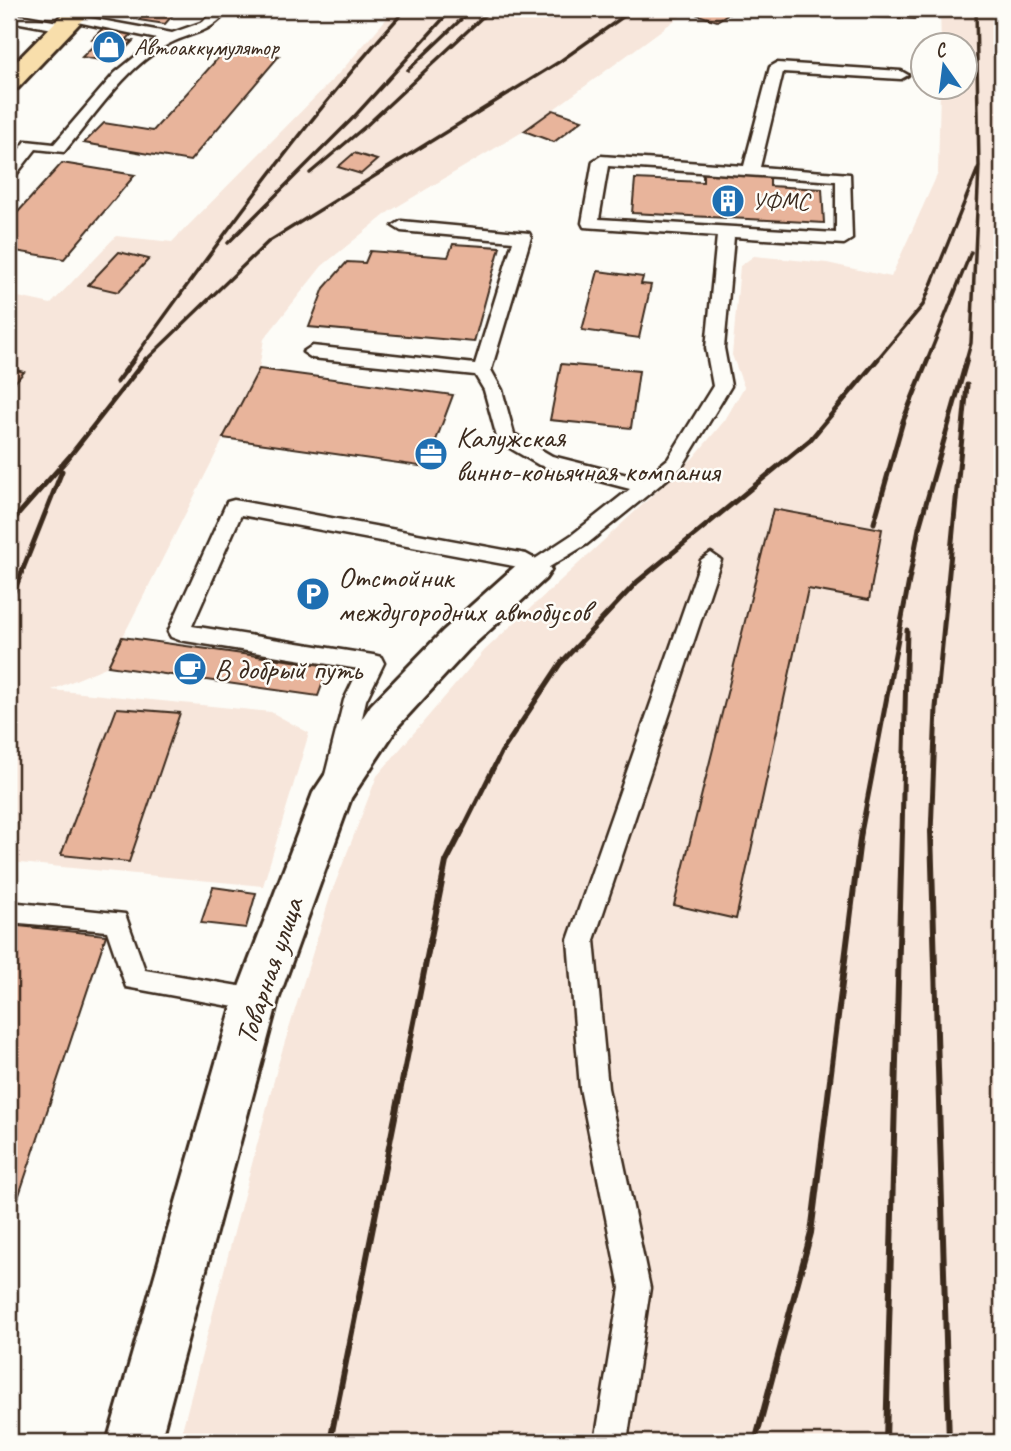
<svg xmlns="http://www.w3.org/2000/svg" width="1011" height="1451" viewBox="0 0 1011 1451" font-family="Caveat,sans-serif">
<style>
.built{fill:#f7e6db}
.building{fill:#e8b49b;stroke:#3b2a1e;stroke-width:2}
.lines{fill:none;stroke-linecap:round;stroke-linejoin:round}
.lane-casing{stroke:#3b2a1e;stroke-width:5}
.street-casing{stroke:#3b2a1e;stroke-width:6}
.primary-casing{stroke:#3b2a1e;stroke-width:6}
.lane{fill:#fdfcf7;fill-rule:evenodd}
.street{fill:#fdfcf7;fill-rule:evenodd}
.primary{fill:#f8deab;fill-rule:evenodd}
.rail-far2{stroke:#3b2a1e;stroke-width:3.5}
.rail-far1{stroke:#3b2a1e;stroke-width:5}
.rail{stroke:#3b2a1e;stroke-width:6}
.labels{text-anchor:middle;dominant-baseline:central;stroke-width:5;stroke-linejoin:round;paint-order:stroke}
.far-poi-label{font-size:24px;fill:#3b2a1e;stroke:#fdfcf7;text-anchor:start}
.poi-label{font-size:30px;fill:#3b2a1e;stroke:#fdfcf7;text-anchor:start}
.street-label{font-size:30px;fill:#3b2a1e;stroke:#fdfcf7}
</style>
<rect width="100%" height="100%" fill="#fdfcf7"/>
<filter id="ink" filterUnits="userSpaceOnUse"><feTurbulence type="fractalNoise" baseFrequency=".0143" numOctaves="2"/><feDisplacementMap in="SourceGraphic" scale="14" xChannelSelector="R" yChannelSelector="G"/><feConvolveMatrix kernelMatrix="1 2 1 2 8 2 1 2 1" color-interpolation-filters="sRGB"/></filter>
<g filter="url(#ink)">
<!-- built -->
<path class="built" d="M395 9H690L524 131 390 211 322 266 264 339 259 369 108 666 52 690 271 712 309 733 263 886 9 862V295L51 304 116 236 172 242 342 70Z
M940 9H1002V1442H179L279 1061 331 894 377 776 485 650 694 457 725 420 744 387 732 355 740 266 754 256 827 263 891 277 938 173 940 88H965V46L941 45Z"/>
<!-- building -->
<path class="building" d="M149 9H178L165 24 139 20Z
M510 9H560L552 19 508 11Z
M707 9H735L717 21 698 15Z
M876 9H913L914 19 877 17Z
M102 29 132 34 126 40 133 41 113 62 82 57 98 41 92 39Z
M227 48 279 56 190 161 84 143 104 123 153 131Z
M553 110 582 120 554 142 524 131Z
M354 153 377 160 361 174 338 167Z
M62 163 135 175 64 259 9 250V222Z
M703 173 770 177V186L822 189 824 223 632 213 635 179 703 182Z
M453 244 500 247 474 342 309 327 324 288 347 262 365 263 370 251 448 257Z
M119 252 149 259 118 292 88 285Z
M598 271 643 277 641 284 651 285 639 338 582 330Z
M561 364 639 371 631 428 550 420Z
M9 368 24 372 9 389Z
M259 369 453 395 426 467 223 438Z
M773 509 882 529 869 600 808 589 736 919 674 905Z
M122 637 329 666 318 696 108 666Z
M117 708 180 713 129 862 61 855Z
M213 887 256 893 246 928 201 923Z
M9 925 106 935 9 1225Z"/>
<g class="lines">
<defs>
<path id="lane" d="M215 9H229C209 36 191 31 165 46 126 67 92 119 64 152L36 149 15 176 9 178V163L26 141 54 144 115 73 157 39 68 20V14L172 33 203 22Z
M9 13 64 23 71 27 64 31 9 21Z
M777 63 901 71 908 75 901 79 783 72 760 167 850 174 852 239 844 244 734 237 724 348 731 386 682 467 587 544 533 577 526 575 519 567 241 515 192 626 373 655 381 657 384 663 366 700 349 775 345 781 337 784 329 781 325 775 344 700 359 669 179 640 171 637 168 632 227 502 234 500 526 554 535 559 573 534 630 489 539 465 498 441 484 390 475 375 312 358 303 352 312 346 475 364 513 241 401 231 393 226 401 221 529 233 531 237 491 370 502 390 514 434 552 456 643 479 668 459 713 386 706 348 717 236 584 227 582 223 593 161 601 156 744 166 770 67ZM608 166 836 181V233L599 219Z
M711 553 721 560 594 940 608 1088 650 1288 627 1442H595L620 1288 580 1088 568 940 701 560Z
M9 902 125 914 145 970 256 989 265 992 269 1000 265 1008 256 1011 126 987 107 931 9 922Z"/>
<path id="street" d="M533 558 545 561 551 570 545 579 469 649 399 725 351 798 278 1000 160 1442H107L234 1000 313 793 371 705 443 631 521 561Z"/>
<path id="primary" d="M68 9H93L18 88 9 91V69Z"/>
</defs>
<!-- lane casing -->
<use href="#lane" class="lane-casing"/>
<!-- street casing -->
<use href="#street" class="street-casing"/>
<!-- primary casing -->
<use href="#primary" class="primary-casing"/>
<!-- lane -->
<use href="#lane" class="lane"/>
<!-- street -->
<use href="#street" class="street"/>
<!-- primary -->
<use href="#primary" class="primary"/>
<!-- rail-far2 -->
<path class="rail-far2" d="M408 70 472 9
M310 173 367 125 491 9
M228 243 353 118 452 9
M132 361C220 240 306 119 406 9
M145 361 268 242 559 62 634 9
M876 361 923 305 979 166
M927 361 971 252
M966 361 971 343 979 166 976 9"/>
<!-- rail-far1 -->
<path class="rail-far1" d="M117 382 134 359
M874 523 903 421 928 359
M9 525 69 457 146 359
M9 604 62 471
M461 833 501 753 560 664 637 582 810 440 878 359
M861 833 919 528 967 359
M902 833 907 630
M931 833 936 708 967 385"/>
<!-- rail -->
<path class="rail" d="M931 831 949 1442
M330 1442 446 862 462 831
M755 1442 811 1233 861 831
M886 1442 902 831"/>
</g>
</g>
<!-- icons -->
<defs>
<symbol id="shop-disc" viewBox="-11 -11 22 22"><circle r="9.5" fill="#1f6fb2" stroke="#fdfcf7"/><path d="M-5-2.5h2.3a2.7 3.5 0 0 1 5.4 0H5L5.5 6h-11ZM-1.5-2.5h3a1.5 2.3 0 0 0-3 0Z" fill="#fff"/></symbol>
<symbol id="building-disc" viewBox="-11 -11 22 22"><circle r="9.5" fill="#1f6fb2" stroke="#fdfcf7"/><path d="M-4-6H4V6H1V3H-1V6H-4ZM-2.5-4.3h1.7v1.8h-1.7ZM.8-4.3h1.7v1.8H.8ZM-2.5-1h1.7V.8h-1.7ZM.8-1h1.7V.8H.8Z" fill="#fff"/></symbol>
<symbol id="office-disc" viewBox="-11 -11 22 22"><circle r="9.5" fill="#1f6fb2" stroke="#fdfcf7"/><path d="M-6-3h4V-5.5h4V-3h4V5H-6ZM-1-4.5V-3h2v-1.5ZM-6 0V1H6V0Z" fill="#fff"/></symbol>
<symbol id="parking-disc" viewBox="-11 -11 22 22"><circle r="9.5" fill="#1f6fb2" stroke="#fdfcf7"/><path d="M-3.5-5.5H1a3.5 3.5 0 0 1 0 7H-1V5.5H-3.5ZM-1-3.4V-.6H.8a1.4 1.4 0 0 0 0-2.8Z" fill="#fff"/></symbol>
<symbol id="cafe-disc" viewBox="-11 -11 22 22"><circle r="9.5" fill="#1f6fb2" stroke="#fdfcf7"/><path d="M-5.5-4.5H6V0H3Q3 3.5 0 3.5H-2.5Q-5.5 3.5-5.5 0ZM3-3.2v2h1.7v-2ZM-6 4.5H4V6H-6Z" fill="#fff"/></symbol>
</defs>
<g fill-rule="evenodd">
<use href="#shop-disc" x="90" y="28" width="38" height="38"/>
<use href="#building-disc" x="709" y="182" width="38" height="38"/>
<use href="#office-disc" x="412" y="435" width="38" height="38"/>
<use href="#parking-disc" x="294" y="575" width="38" height="38"/>
<use href="#cafe-disc" x="171" y="650" width="38" height="38"/>
</g>
<g class="labels">
<!-- far-poi labels -->
<g class="far-poi-label">
<text x="134" y="47">Автоаккумулятор</text>
<text x="752" y="201">УФМС</text>
</g>
<!-- poi labels -->
<g class="poi-label">
<text x="456" y="437">Калужская<tspan x="456" dy="34">винно-коньячная компания</tspan></text>
<text x="338" y="577">Отстойник<tspan x="338" dy="34">междугородних автобусов</tspan></text>
<text x="214" y="669">В добрый путь</text>
</g>
<!-- street labels -->
<g class="street-label">
<text transform="translate(269 971) rotate(-71)">Товарная улица</text>
</g>
</g>
<!-- margin -->
<rect width="1011" height="1451" fill="none" stroke="#fdfcf7" stroke-width="35"/>
<rect x="18" y="18" width="976" height="1416" fill="none" stroke="#3b2a1e" stroke-width="2.5" filter="url(#ink)"/>
<!-- north arrow -->
<g transform="translate(944 66) rotate(346)"><circle r="33" fill="#fdfcf7" stroke="#afa8a0" stroke-width="2"/>
<path d="M0-5L12 26L0 18L-12 26Z" fill="#1f6fb2"/>
<text y="-10" font-size="19" font-weight="bold" text-anchor="middle" fill="#3b2a1e">С</text>
</g>
</svg>
